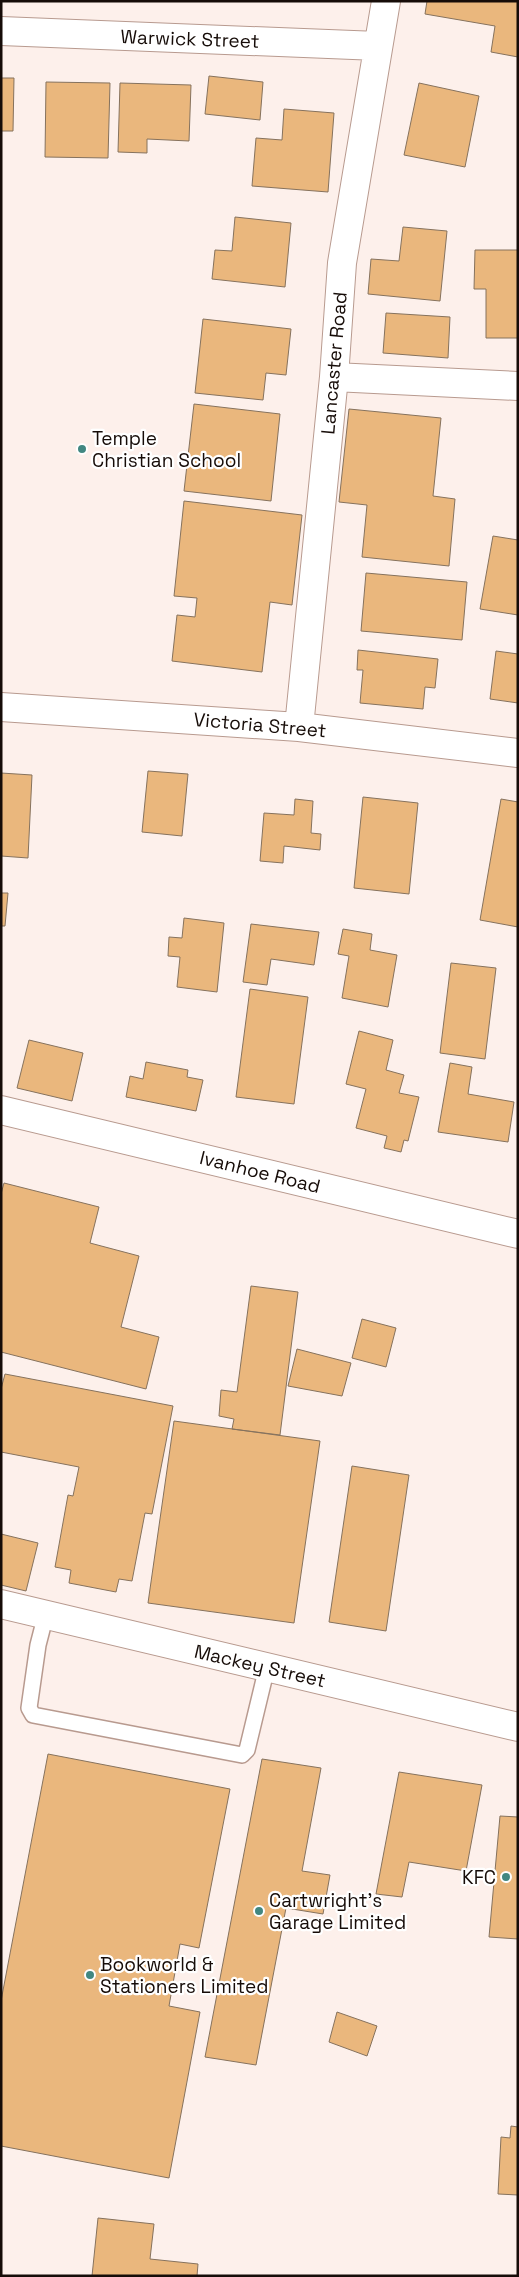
<svg xmlns="http://www.w3.org/2000/svg" width="519" height="2277" viewBox="0 0 519 2277" font-family="'Space Grotesk',sans-serif">
<style>
.building{fill:#eab77d;stroke:#86725d}
.lines{fill:none;stroke-linecap:round;stroke-linejoin:round}
.service-casing{stroke:#b89a8f;stroke-width:18}
.minor-casing{stroke:#b89a8f;stroke-width:30}
.secondary-casing{stroke:#b89a8f;stroke-width:30}
.service{stroke:#fff;stroke-width:15}
.minor{stroke:#fff;stroke-width:28}
.secondary{stroke:#fff;stroke-width:28}
.poi-dot{fill:#418781;stroke:#fff;stroke-width:2}
.labels{text-anchor:middle;dominant-baseline:central;stroke-width:4.5;stroke-linejoin:round;paint-order:stroke}
.street-label{font-size:19px;fill:#160c08;stroke:#fff}
.poi-label{font-size:19px;fill:#160c08;stroke:#fff;text-anchor:start}
</style>
<rect width="100%" height="100%" fill="#fdf0eb"/>
<!-- building -->
<path class="building" d="M427 1H518V57L491 52 495 26 425 14Z
M209 76 263 82 260 120 205 114Z
M1 78H14L13 131H1Z
M46 82 110 83 108 158 45 157Z
M120 83 191 85 189 141 147 139V153L118 152Z
M419 83 479 96 465 167 404 155Z
M284 109 334 113 328 192 252 186 256 138 282 140Z
M235 217 291 223 285 287 212 279 215 250 232 251Z
M403 227 447 231 440 301 368 294 371 259 399 261Z
M475 250H518V338H486V289H474Z
M386 313 450 317 448 358 383 353Z
M203 319 291 329 286 375 266 373 263 400 195 393Z
M194 404 280 414 271 501 184 491Z
M349 409 441 418 433 496 455 499 449 566 362 557 367 505 339 502Z
M184 501 302 515 292 605 270 602 262 672 172 661 177 615 195 617 197 598 174 596Z
M493 536 518 540V615L480 609Z
M366 573 467 582 462 640 361 631Z
M358 650 438 659 435 688 425 687 423 709 360 703 363 670H357Z
M496 651 518 654V703L490 699Z
M148 771 188 774 182 836 142 832Z
M1 773 32 775 28 858 1 856Z
M363 797 418 803 409 894 354 888Z
M295 799 313 801 311 833 321 834 320 850 284 846 283 863 260 861 264 813 294 815Z
M501 799 518 802V927L480 920Z
M1 893H8L5 926H1Z
M184 918 224 923 217 992 177 987 180 957 168 956 169 937 182 938Z
M251 924 319 932 314 965 271 959 267 985 243 982Z
M343 929 372 934 370 950 397 955 388 1007 342 998 349 956 338 954Z
M451 963 496 968 485 1059 440 1053Z
M250 989 308 997 294 1104 236 1097Z
M359 1031 393 1040 386 1070 404 1075 399 1093 419 1097 408 1141 404 1140 401 1152 384 1148 387 1136 356 1128 366 1089 346 1084Z
M29 1040 83 1053 72 1101 17 1088Z
M146 1062 188 1070 187 1077 203 1080 196 1111 126 1097 130 1076 143 1079Z
M450 1063 472 1067 468 1094 514 1102 508 1142 438 1132Z
M4 1183 99 1207 90 1243 139 1256 121 1327 159 1337 146 1389 1 1352V1194Z
M251 1286 298 1292 280 1435 232 1429 234 1419 219 1416 221 1390 237 1392Z
M362 1319 396 1328 386 1367 352 1358Z
M297 1349 351 1363 342 1396 288 1386Z
M5 1374 173 1406 152 1514 145 1513 132 1581 119 1579 116 1592 69 1583 71 1570 55 1567 68 1495 73 1496 79 1467 1 1452V1389Z
M174 1421 320 1441 294 1623 148 1603Z
M352 1466 409 1475 386 1631 329 1622Z
M1 1534 38 1543 26 1591 1 1585Z
M48 1754 230 1789 199 1948 180 1944 169 2006 200 2012 169 2178 1 2146V2001Z
M262 1759 321 1768 302 1871 330 1875 323 1914 286 1908 256 2065 205 2057Z
M399 1772 482 1785 466 1871 409 1862 402 1897 376 1894Z
M500 1816 518 1817V1939L489 1937Z
M337 2012 377 2026 367 2056 329 2042Z
M511 2126 518 2127V2195L498 2194 501 2137 510 2138Z
M98 2218 154 2224 150 2259 198 2264 197 2276H92Z"/>
<g class="lines">
<defs>
<path id="service" d="M46 1614 38 1645 29 1708 33 1715 242 1755 247 1750 267 1667"/>
<path id="minor" d="M1 31 378 46
M334 377 518 386
M1 707 299 727 518 753
M299 727 334 377 342 263 386 1
M1 1110 518 1234"/>
<path id="secondary" d="M1 1604 518 1727"/>
</defs>
<!-- service casing -->
<use href="#service" class="service-casing"/>
<!-- minor casing -->
<use href="#minor" class="minor-casing"/>
<!-- secondary casing -->
<use href="#secondary" class="secondary-casing"/>
<!-- service -->
<use href="#service" class="service"/>
<!-- minor -->
<use href="#minor" class="minor"/>
<!-- secondary -->
<use href="#secondary" class="secondary"/>
</g>
<!-- markers -->
<g class="poi-dot">
<circle cx="82" cy="449" r="5"/>
<circle cx="506" cy="1877" r="5"/>
<circle cx="259" cy="1911" r="5"/>
<circle cx="90" cy="1975" r="5"/>
</g>
<g class="labels">
<!-- street labels -->
<g class="street-label">
<text transform="translate(190 39) rotate(2)">Warwick Street</text>
<text transform="translate(334 363) rotate(-85)">Lancaster Road</text>
<text transform="translate(260 725) rotate(5)">Victoria Street</text>
<text transform="translate(260 1172) rotate(14)">Ivanhoe Road</text>
<text transform="translate(260 1666) rotate(13)">Mackey Street</text>
</g>
<!-- poi labels -->
<g class="poi-label">
<text x="92" y="438">Temple<tspan x="92" dy="22">Christian School</tspan></text>
<text x="496" y="1877" text-anchor="end">KFC</text>
<text x="269" y="1900">Cartwright's<tspan x="269" dy="22">Garage Limited</tspan></text>
<text x="100" y="1964">Bookworld &amp;<tspan x="100" dy="22">Stationers Limited</tspan></text>
</g>
</g>
<!-- border -->
<rect width="519" height="2277" fill="none" stroke="#160c08" stroke-width="5"/>
</svg>
